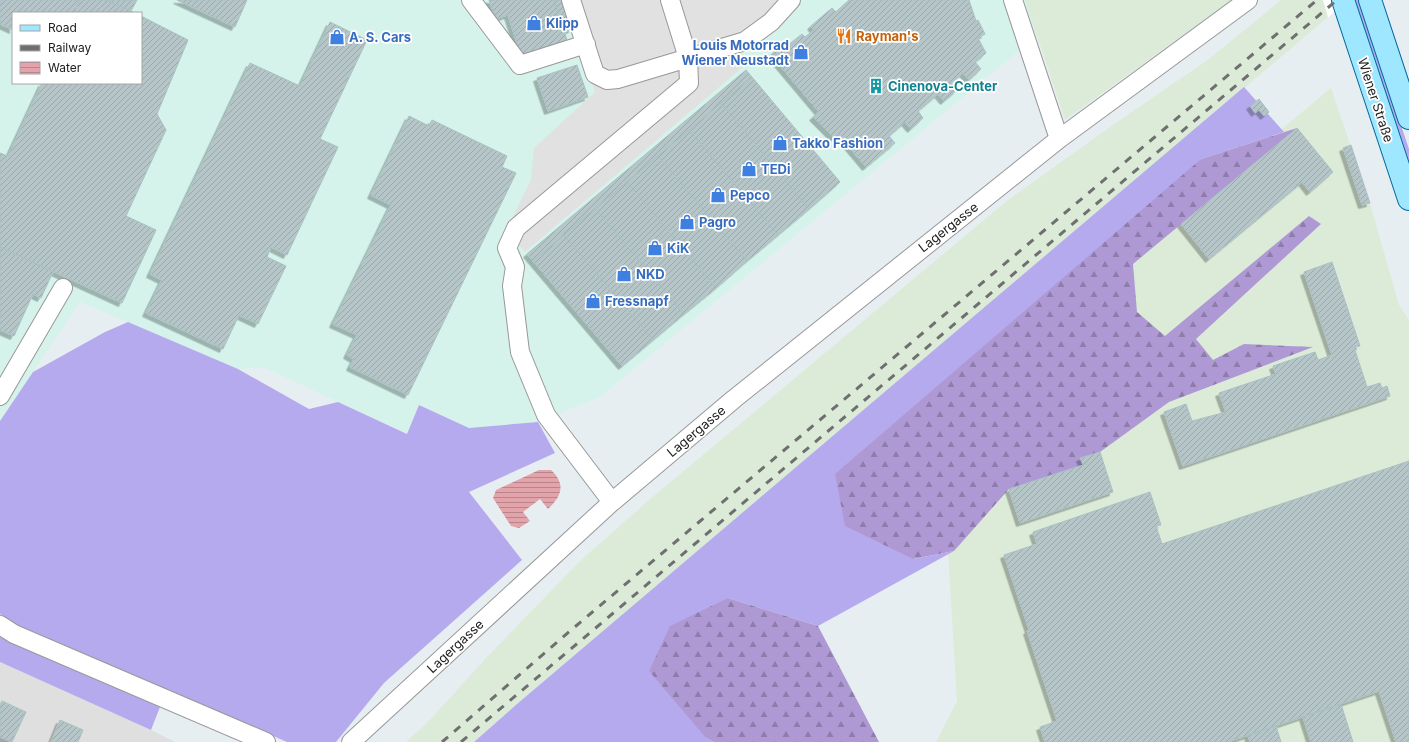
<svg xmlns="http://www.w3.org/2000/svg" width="1409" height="742" viewBox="0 0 1409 742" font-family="Inter,sans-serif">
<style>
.residential{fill:#dedfde}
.commercial{fill:#d5f3eb;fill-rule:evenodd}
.industrial{fill:#dbebd8}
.grass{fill:#b6aaee}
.forest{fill:url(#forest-firs)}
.parking{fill:#e1e1e1}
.water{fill:url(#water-rules)}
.pier{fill:#fff}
.building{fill:url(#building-hatch);stroke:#a8c1c5;filter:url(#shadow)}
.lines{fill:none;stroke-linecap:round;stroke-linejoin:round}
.minor-casing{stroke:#989898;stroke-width:20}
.major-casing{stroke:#00679d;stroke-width:24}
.minor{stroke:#fff;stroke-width:18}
.major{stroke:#9ee7ff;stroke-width:22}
.rail{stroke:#6f6f6f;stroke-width:3;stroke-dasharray:8 8;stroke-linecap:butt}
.labels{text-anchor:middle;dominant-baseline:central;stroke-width:3.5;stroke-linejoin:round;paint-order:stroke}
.shop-label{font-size:13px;font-weight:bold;fill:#366cbe;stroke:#fff;text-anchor:start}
.food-label{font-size:13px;font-weight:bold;fill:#c56008;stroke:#fff;text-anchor:start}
.culture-label{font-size:13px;font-weight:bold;fill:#0d838f;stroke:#fff;text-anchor:start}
.street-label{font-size:13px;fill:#212121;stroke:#fff}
</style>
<defs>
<pattern id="forest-firs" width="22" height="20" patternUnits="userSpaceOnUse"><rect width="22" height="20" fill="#af99d4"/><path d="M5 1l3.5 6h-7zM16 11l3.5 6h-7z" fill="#8e7cac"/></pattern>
<pattern id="water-rules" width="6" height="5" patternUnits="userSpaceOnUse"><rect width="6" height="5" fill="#e2a4aa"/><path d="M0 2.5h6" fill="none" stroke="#b7858a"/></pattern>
<pattern id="building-hatch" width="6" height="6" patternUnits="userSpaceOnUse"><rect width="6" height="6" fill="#b6c5c7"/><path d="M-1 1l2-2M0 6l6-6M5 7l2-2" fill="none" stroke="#9ca9ab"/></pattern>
<filter id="shadow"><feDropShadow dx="-3.5" dy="3.5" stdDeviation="0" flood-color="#0004"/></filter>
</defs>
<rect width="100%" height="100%" fill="#e7eef2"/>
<!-- residential -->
<path class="residential" d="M0 662 151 730 175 742H0Z"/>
<!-- commercial -->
<path class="commercial" d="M0 0H1025L1037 36 600 397 538 422 469 428 419 405 408 434 265 368 238 369 80 302 0 421ZM13 13H141V83H13Z"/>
<!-- industrial -->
<path class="industrial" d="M1025 0H1243L1219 9 1065 120Z
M1281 0H1323L1328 17 517 704 474 742H406L427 723 488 656 580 561 649 500 1008 200 1107 129 1209 59Z
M1331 88 1370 203 1399 305 1409 320V742H936L957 701 946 520 1100 280Z"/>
<!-- grass -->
<path class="grass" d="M1354 0H1359L1409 149V169Z
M1244 87 1284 132 1201 159 913 559 954 551 818 626 728 598 706 738 714 742H474L517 704Z
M128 322 238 369 309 409 338 402 407 434 419 405 469 428 538 422 555 453 469 492 522 560 384 683 336 742H287L167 689 151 730 0 662V635L8 620 0 614V421L33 372 105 332Z"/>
<!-- forest -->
<path class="forest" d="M1297 128 1133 264 1137 312 1165 336 1309 216 1321 224 1196 339 1213 360 1244 344 1313 347 1169 402 1100 452 1080 458 1083 465 1009 489 954 551 913 559 845 526 835 474 1201 159Z
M728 598 818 626 879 742H714L706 738 649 671 670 626Z"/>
<!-- parking -->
<path class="parking" d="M564 0H801L795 10 738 57 744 66 525 252 506 230 531 180 534 148 595 92Z"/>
<!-- water -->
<path class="water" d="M539 470H551C566 484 562 496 548 509L540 499 523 512 530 521 519 528 511 526 493 498 496 490Z"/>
<!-- pier -->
<path class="pier" d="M1323 0H1349L1328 17Z"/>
<!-- building -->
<path class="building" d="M0 0H80L74 13H13V30L0 24Z
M80 0H106L135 13H74Z
M106 0H137L131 11Z
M177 0H247L235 27Z
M489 0H554L567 40 521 55 508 15 496 19Z
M554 0H562L572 29 564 32Z
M849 0H969L976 21 978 20 985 34 978 38 986 53 975 62 981 69 969 80 963 73 951 83 957 90 944 101 938 94 918 111 923 118 911 129 905 122 889 136 895 143 866 167 838 134 834 138 813 117 819 112 771 55 783 44 786 47 802 34 805 37 814 30 811 26 832 8 836 12Z
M141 16 188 40 157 114 166 130 126 216 156 230 122 303 0 247V153L8 156 42 83H141Z
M330 22 367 40 320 139 338 147 287 255 271 247 267 257 286 266 258 324 239 315 223 349 146 313 162 280 150 274 250 63 300 86Z
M577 65 588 97 548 111 537 78Z
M746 70 752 77 533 261 527 254Z
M752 77 840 182 809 209 721 103Z
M1259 99 1269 112 1264 116 1259 110 1255 113 1250 106Z
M721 103 809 209 778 235 689 130Z
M409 116 429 126 432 120 507 156 502 167 516 173 408 395 350 367 354 359 347 355 357 335 333 324 391 205 371 195Z
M1297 128 1333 172 1310 192 1302 182 1209 259 1181 224Z
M689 130 778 235 747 261 658 156Z
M1351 145 1370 203 1362 205 1343 148Z
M658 156 747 261 716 288 627 182Z
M627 182 716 288 684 314 595 208Z
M595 208 684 314 653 340 564 235Z
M564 235 653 340 622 366 533 261Z
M0 247 53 272 41 298 33 294 14 336 0 330Z
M1332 262 1360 346 1354 347 1367 387 1380 383 1382 388 1387 386 1390 396 1183 466 1164 412 1186 404 1192 421 1226 412 1219 393 1276 374 1273 366 1315 352 1318 360 1332 355 1304 272Z
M1100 452 1113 492 1020 523 1009 489 1083 465 1080 458Z
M1409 461V742H1396L1379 691 1228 742H1045L1040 727 1057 721 1027 631 1029 630 1004 555 1037 544 1033 532 1150 492 1161 525 1156 526 1162 544Z
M2 701 26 712 12 742 0 737V705Z
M1341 704 1353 742H1311L1303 717Z
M60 720 83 730 78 742H51Z
M1276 726 1281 742H1250L1248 735Z"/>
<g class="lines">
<defs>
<path id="minor" d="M471 0 520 65 586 44
M571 0 595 74 607 80 618 79 745 41 771 22 791 0
M1013 0 1059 139
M0 396 63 288
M612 502 546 415 520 352 512 286 515 267 507 248 516 228 689 83 688 58 670 0
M0 625 14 634 266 742
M351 742 612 502 734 399 1059 139 1248 0"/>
<path id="major" d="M1343 0 1409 199
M1370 0 1409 118"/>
</defs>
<!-- minor casing -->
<use href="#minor" class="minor-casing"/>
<!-- major casing -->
<use href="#major" class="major-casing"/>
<!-- minor -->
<use href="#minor" class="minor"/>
<!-- major -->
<use href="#major" class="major"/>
<!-- rail -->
<path class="rail" d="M442 742 570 631 1317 0
M461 742 1337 0"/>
</g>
<!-- icons -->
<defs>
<symbol id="shop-bare" viewBox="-9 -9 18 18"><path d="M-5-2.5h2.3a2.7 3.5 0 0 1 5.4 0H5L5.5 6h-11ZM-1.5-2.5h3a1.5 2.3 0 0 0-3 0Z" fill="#3f7fe0" stroke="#fff" stroke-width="2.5" paint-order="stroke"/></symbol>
<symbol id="restaurant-bare" viewBox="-9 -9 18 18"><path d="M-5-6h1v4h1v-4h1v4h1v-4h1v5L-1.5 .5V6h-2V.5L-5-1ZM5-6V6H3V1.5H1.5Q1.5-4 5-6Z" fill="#e8710a" stroke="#fff" stroke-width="2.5" paint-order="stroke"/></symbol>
<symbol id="building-bare" viewBox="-9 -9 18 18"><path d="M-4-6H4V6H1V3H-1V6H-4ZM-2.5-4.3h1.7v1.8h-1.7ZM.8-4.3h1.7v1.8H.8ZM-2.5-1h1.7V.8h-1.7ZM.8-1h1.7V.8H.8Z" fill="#0f9aa8" stroke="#fff" stroke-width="2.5" paint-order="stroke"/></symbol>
</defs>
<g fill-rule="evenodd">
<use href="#shop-bare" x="523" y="12" width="22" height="22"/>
<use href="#restaurant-bare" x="833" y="25" width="22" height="22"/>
<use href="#shop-bare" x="326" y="26" width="22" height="22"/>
<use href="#shop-bare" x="790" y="41" width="22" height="22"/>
<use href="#building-bare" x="865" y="75" width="22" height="22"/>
<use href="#shop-bare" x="769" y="132" width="22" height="22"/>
<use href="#shop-bare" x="738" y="158" width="22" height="22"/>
<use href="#shop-bare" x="707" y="184" width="22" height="22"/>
<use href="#shop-bare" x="676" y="211" width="22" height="22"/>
<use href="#shop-bare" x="644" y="237" width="22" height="22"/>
<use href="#shop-bare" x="613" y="263" width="22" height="22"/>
<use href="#shop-bare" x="582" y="290" width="22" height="22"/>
</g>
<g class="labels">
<!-- shop labels -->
<g class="shop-label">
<text x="546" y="23">Klipp</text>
<text x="349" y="37">A. S. Cars</text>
<text x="789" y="45" text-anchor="end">Louis Motorrad<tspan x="789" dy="15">Wiener Neustadt</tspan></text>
<text x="792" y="143">Takko Fashion</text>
<text x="761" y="169">TEDi</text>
<text x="730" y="195">Pepco</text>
<text x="699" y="222">Pagro</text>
<text x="667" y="248">KiK</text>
<text x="636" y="274">NKD</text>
<text x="605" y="301">Fressnapf</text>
</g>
<!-- food labels -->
<g class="food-label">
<text x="856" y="36">Rayman's</text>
</g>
<!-- culture labels -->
<g class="culture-label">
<text x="888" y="86">Cinenova-Center</text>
</g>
<!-- street labels -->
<g class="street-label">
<text transform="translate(1376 100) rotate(72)">Wiener Straße</text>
<text transform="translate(948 227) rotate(-38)">Lagergasse</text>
<text transform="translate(696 431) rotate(-40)">Lagergasse</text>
<text transform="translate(455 646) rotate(-43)">Lagergasse</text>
</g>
</g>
<!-- legend -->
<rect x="12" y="12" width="130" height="72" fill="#ffffff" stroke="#a6a6a6"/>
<rect x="20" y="25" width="20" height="6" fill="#9ee7ff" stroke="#a6a6a6"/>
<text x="48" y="32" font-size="12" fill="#212121">Road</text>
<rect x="20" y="45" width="20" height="6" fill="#6f6f6f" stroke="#a6a6a6"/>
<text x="48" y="52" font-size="12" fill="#212121">Railway</text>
<rect x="20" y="62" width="20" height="12" fill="url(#water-rules)" stroke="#a6a6a6"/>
<text x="48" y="72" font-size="12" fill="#212121">Water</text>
</svg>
